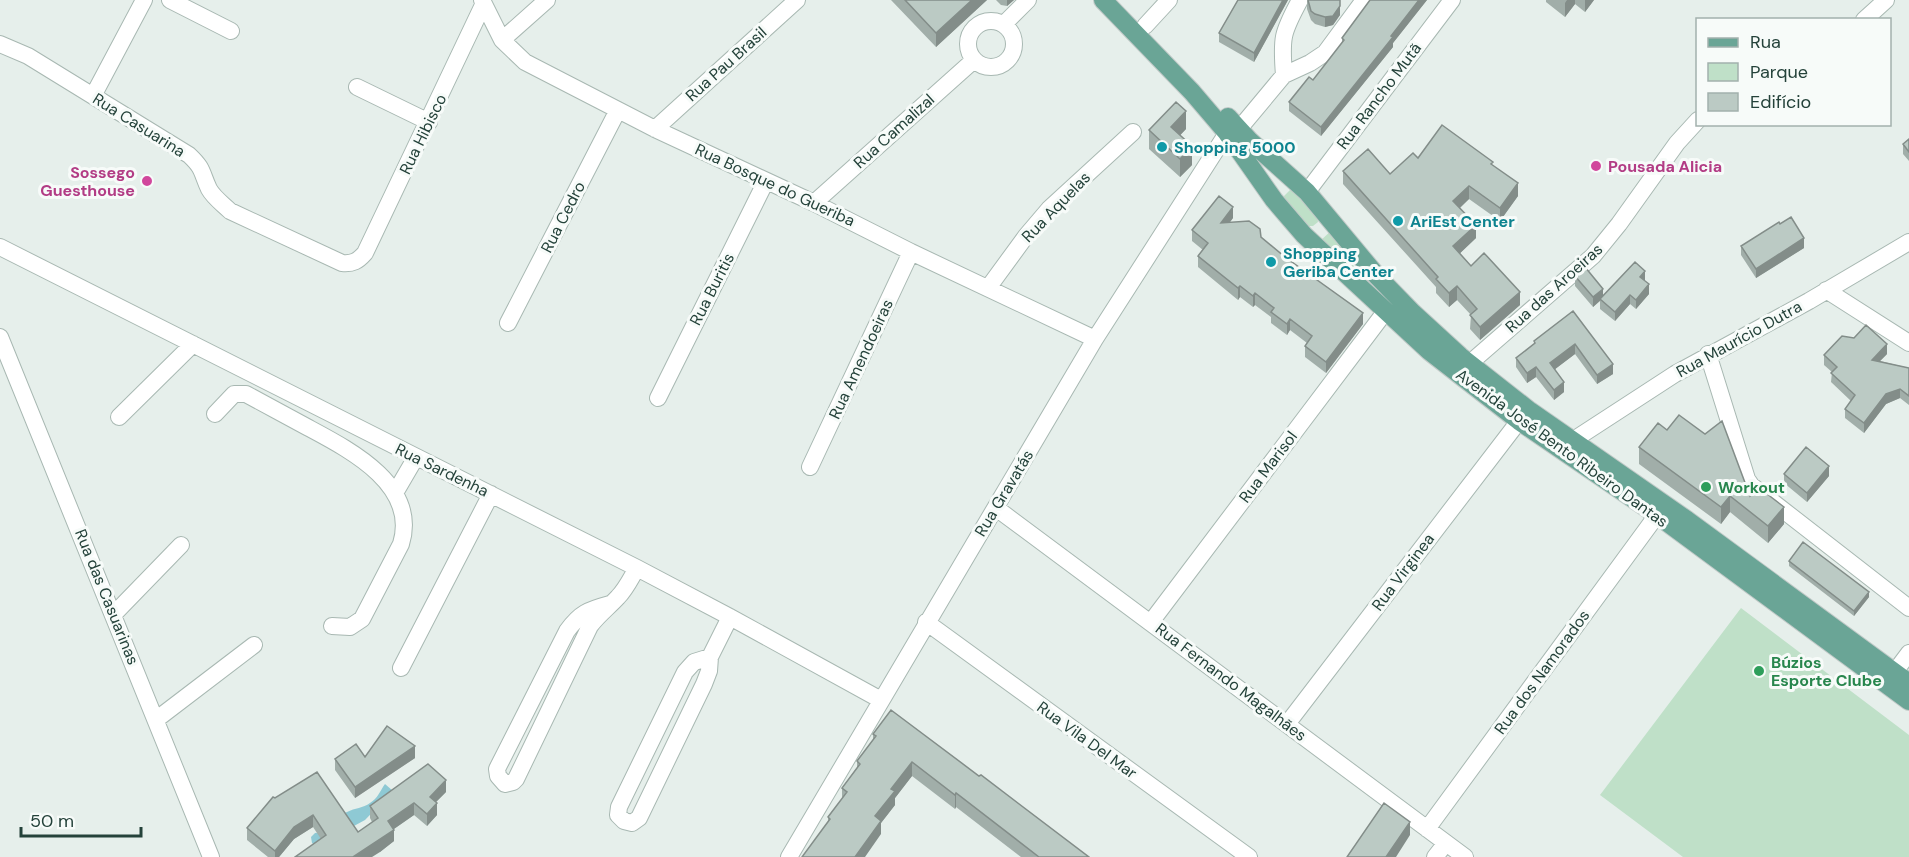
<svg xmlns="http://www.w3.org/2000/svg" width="1909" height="857" viewBox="0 0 1909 857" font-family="'DM Sans',sans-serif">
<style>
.green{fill:#bfe0c8}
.water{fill:#8ec9d4}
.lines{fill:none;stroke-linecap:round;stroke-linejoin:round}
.minor-casing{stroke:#a8b8b2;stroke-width:18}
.major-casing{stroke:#c2cac8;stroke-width:20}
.minor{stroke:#fff;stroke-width:16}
.major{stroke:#6aa596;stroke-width:18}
.wall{fill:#a1aea9}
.shaded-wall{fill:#838d89}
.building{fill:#bbcac4;stroke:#838d89;stroke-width:1.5}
.culture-dot{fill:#0f9aa8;stroke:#f7fbf9;stroke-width:2}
.hotel-dot{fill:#d1479c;stroke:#f7fbf9;stroke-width:2}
.leisure-dot{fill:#2e9e5b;stroke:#f7fbf9;stroke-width:2}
.labels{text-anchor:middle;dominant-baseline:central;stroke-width:6;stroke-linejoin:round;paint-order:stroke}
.street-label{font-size:16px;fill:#24423a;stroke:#f7fbf9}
.culture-label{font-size:16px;font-weight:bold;fill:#0d838f;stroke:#f7fbf9;text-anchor:start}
.hotel-label{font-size:16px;font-weight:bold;fill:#b23c85;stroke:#f7fbf9;text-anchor:start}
.leisure-label{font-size:16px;font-weight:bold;fill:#27864d;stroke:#f7fbf9;text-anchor:start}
</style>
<rect width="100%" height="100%" fill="#e6efeb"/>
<!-- green -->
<path class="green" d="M1290 190C1304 197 1317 205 1318 222L1313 226H1303L1286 210 1284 196Z
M1333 229 1357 272 1319 242Z
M1741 608 1909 735V857H1683L1600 795Z"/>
<!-- water -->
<path class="water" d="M385 784 393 791 365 820 317 846 312 843 311 837 315 833C328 832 335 817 347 812 355 808 363 808 370 803 378 798 380 791 385 784Z"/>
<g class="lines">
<defs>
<path id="minor" d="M170 0 231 31
M482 0 502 40 525 62 655 129 814 203 911 252 1095 339
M1864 20 1886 0
M968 44a23 23 0 1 1 46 0a23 23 0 1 1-46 0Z
M1004 24 1028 0
M1145 26 1169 0
M502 40 547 0
M0 44 28 56 189 155C204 169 201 172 209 189 214 198 223 204 230 211L342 263C353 264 358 261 365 253L483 5
M1284 75C1281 38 1282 33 1300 0
M357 87 429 122
M93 96 144 0
M655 129 797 0
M1239 129 1284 75 1310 63 1325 53 1364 0
M1307 192 1452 0
M814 203 974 60
M0 247 637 568 730 617 881 700
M988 288 1026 236 1049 209 1133 132
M1826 290 1909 343
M508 323 618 110
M0 337 211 857
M1708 354 1747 479 1751 485 1909 608
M1470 363 1593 256 1619 224 1677 143 1698 120
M658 398 766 181
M215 414 234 394H246C266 405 287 416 307 427 350 450 419 485 401 544L362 619 350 627 332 626
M119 417 193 344
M1572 441 1675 374 1809 301 1909 242
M810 467 911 252
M395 493 416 457
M996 508 1465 857
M610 604C588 610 580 613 567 631L497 769 498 776 505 784 513 782 516 779 590 626C599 614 609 607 618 597 626 589 631 578 637 568
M114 614 181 545
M926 622 1249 857
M1151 622 1385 312
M710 657 694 662 685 672 619 807 618 815 624 821 632 823 639 818 704 684 709 671 710 657 730 617
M401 668 491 494
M1894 673 1909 653
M157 719 254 645
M1287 724 1519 421
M1427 829 1657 515
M789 857 1095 339 1227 133
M1435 857 1446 843"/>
<path id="major" d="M1103 0 1192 92 1227 133 1274 200 1304 235 1429 351 1519 421 1657 515 1909 701
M1228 117 1250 141 1307 192 1377 276 1413 313 1460 356 1530 411 1687 520 1909 683"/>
</defs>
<!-- minor casing -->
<use href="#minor" class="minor-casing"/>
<!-- major casing -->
<use href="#major" class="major-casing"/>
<!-- minor -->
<use href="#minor" class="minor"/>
<!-- major -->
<use href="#major" class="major"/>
</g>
<!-- wall -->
<path class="wall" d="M891 0H987L936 47Z
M996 0H1014L1007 6 1001 5Z
M1238 0H1288L1254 62 1219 42V33Z
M1307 0 1340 15 1333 25 1325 27 1315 24 1311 20 1307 9Z
M1370 0H1427L1393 43V47L1321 136 1289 111V102L1313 80 1342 43V38Z
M1546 0H1594L1585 12 1575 4 1565 17 1546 2Z
M1186 129 1180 135 1192 165 1180 177 1149 149V130Z
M1909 139V161L1903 154V144Z
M1418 158 1493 165 1518 196 1500 221 1469 199 1460 208 1476 238 1460 253 1471 266 1520 305 1480 340 1470 329 1471 315 1457 300 1449 307 1436 293V287L1343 184V171L1390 174Z
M1233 218 1230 222 1261 237 1363 324 1326 373 1305 357V346L1307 343 1290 330 1287 335 1271 323V317L1255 305 1253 307 1240 297 1238 300 1198 267V256L1203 250 1192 241V230Z
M1741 246 1804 248 1756 278 1741 255Z
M1575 276 1603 296 1645 280V281L1649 294 1636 309 1630 304 1615 321 1600 309V301L1593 307 1575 286Z
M1573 311 1613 374 1597 384 1575 354 1555 369 1564 392 1554 400 1536 377 1527 383 1516 367V358L1534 344V341Z
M1887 354 1880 361 1909 368V405L1900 398 1886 404 1864 433 1845 418V409L1851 401 1831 382 1832 372 1824 365V355Z
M1667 430 1784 524 1768 543 1730 512 1721 524 1639 464V447Z
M1784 474 1829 476 1807 502 1784 483Z
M1789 561 1869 597 1854 616 1789 566Z
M873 734 979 776 1089 857H1021L956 807 955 809 912 776 895 798V805L881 823V834L828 822V817L842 799V788L857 768V761L873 740Z
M365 757 415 758 355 798 335 770V759Z
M446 792 436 802 437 815 427 826 414 815 394 829V841L380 852 321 839 313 827 294 839 279 857H268L247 840V828L275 798 358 832 372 822 370 818V806Z"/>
<!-- shaded-wall -->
<path class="shaded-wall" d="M972 0H987L936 47V33Z
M1007 0H1014L1007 6Z
M1283 0H1288L1254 62V53Z
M1340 0V15L1333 25 1325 27V17Z
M1419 0H1427L1393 43V47L1321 136V127L1391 36Z
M1567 0H1575V4L1565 17V3Z
M1585 0H1594L1585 12Z
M1186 111V129L1171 145V127Z
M1192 146V165L1180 177V159Z
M1518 183V196L1500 221V208Z
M1469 186V199L1453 214V201Z
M1233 207V218L1221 234V223Z
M1476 225V238L1453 260V246Z
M1804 238V248L1756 278V269Z
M1645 271V280L1640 286V277Z
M1649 284V294L1636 309V300Z
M1240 286V297L1238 300V288Z
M1457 286V300L1449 307V293Z
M1603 289V298L1593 307V297Z
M1520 292V305L1480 340V327Z
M1255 293V305L1253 307V296Z
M1630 295V304L1615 321V312Z
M1363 313V324L1326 373V362Z
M1290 319V330L1287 335V324Z
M1575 344V354L1550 373V363Z
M1887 344V354L1872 369V360Z
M1613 364V374L1597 384V375Z
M1536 367V377L1527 383V373Z
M1564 382V392L1554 400V390Z
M1900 389V398L1886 404 1864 433V423L1886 394Z
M1829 466V476L1807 502V493Z
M1730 496V512L1721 524V507Z
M1784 507V524L1768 543V526Z
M1869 592V597L1854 616V611Z
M415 746V758L355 798V787Z
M912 762V776L895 798V805L881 823V834L865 857H855L875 816 891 789Z
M446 780V792L430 808V797Z
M956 793V807L955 809V795Z
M414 803V815L388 833V821Z
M437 803V815L427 826V814Z
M313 815V827L294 839 279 857H275V851L294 827Z
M1410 822V835L1396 857H1386Z
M394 830V841L380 852 372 857H353Z"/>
<!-- building -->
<path class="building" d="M905 0H972L936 33Z
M1238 0H1283L1254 53 1219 33Z
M1308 0H1340V6L1333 16 1325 17 1315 14 1311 11Z
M1370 0H1419L1391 36 1393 37 1321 127 1289 102 1309 77 1313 80 1344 40 1342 38Z
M1176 102 1186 111 1171 127 1192 146 1180 159 1149 130Z
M1442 125 1493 162 1491 164 1518 183 1500 208 1469 186 1453 201 1476 225 1453 246 1471 266 1484 253 1520 292 1480 327 1470 315 1477 309 1457 286 1449 293 1436 279 1438 277 1343 171 1368 149 1390 174 1413 153 1418 158Z
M1909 139V152L1903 144Z
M1219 196 1233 207 1221 223 1249 221 1260 229 1261 237 1285 257 1363 313 1326 362 1305 346 1312 336 1290 319 1287 324 1271 312 1274 308 1255 293 1253 296 1240 286 1238 288 1198 256 1208 243 1192 230Z
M1791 217 1804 238 1756 269 1741 246 1779 222 1780 224Z
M1635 262 1645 271 1640 277 1649 284 1636 300 1630 295 1615 312 1600 299Z
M1585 267 1603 289 1593 297 1575 276Z
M1573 311 1613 364 1597 375 1575 344 1550 363 1564 382 1554 390 1536 367 1527 373 1516 358 1535 343 1534 341Z
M1866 325 1887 344 1872 360 1909 368V396L1900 389 1886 394 1864 423 1845 409 1855 395 1831 373 1837 367 1824 355 1842 336 1854 338Z
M1679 415 1705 434 1722 421 1750 496 1758 487 1784 507 1768 526 1730 496 1721 507 1639 447 1658 423 1667 430Z
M1806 447 1829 466 1807 493 1784 474Z
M1803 542 1869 592 1854 611 1789 561Z
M891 710 979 776 981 775 1089 857H1039L956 793 955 795 912 762 891 789 895 791 875 816 881 821 855 857H802L830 819 828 817 847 792 842 788 860 764 857 761 876 736 873 734Z
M387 726 415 746 355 787 335 759 356 744 365 757Z
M428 764 446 780 430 797 437 803 427 814 414 803 388 821 394 830 353 857H295L326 835 313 815 294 827 275 851 247 828 273 797 275 798 317 772 358 832 378 818 370 806Z
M1384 803 1410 822 1386 857H1347Z"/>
<!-- markers -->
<g class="culture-dot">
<circle cx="1162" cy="147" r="6"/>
<circle cx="1398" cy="221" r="6"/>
<circle cx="1271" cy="262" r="6"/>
</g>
<g class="hotel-dot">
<circle cx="1596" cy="166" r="6"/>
<circle cx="147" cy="181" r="6"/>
</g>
<g class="leisure-dot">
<circle cx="1706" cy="487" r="6"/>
<circle cx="1759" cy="671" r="6"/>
</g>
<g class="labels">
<!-- street labels -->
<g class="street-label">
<text transform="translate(726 64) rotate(-42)">Rua Pau Brasil</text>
<text transform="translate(1379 96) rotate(-53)">Rua Rancho Mutã</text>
<text transform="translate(139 125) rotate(32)">Rua Casuarina</text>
<text transform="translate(894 131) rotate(-42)">Rua Camalizal</text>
<text transform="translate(423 134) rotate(-64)">Rua Hibisco</text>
<text transform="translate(775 185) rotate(25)">Rua Bosque do Gueriba</text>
<text transform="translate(1056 207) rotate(-46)">Rua Aquelas</text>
<text transform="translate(563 217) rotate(-63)">Rua Cedro</text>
<text transform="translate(1554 288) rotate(-42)">Rua das Aroeiras</text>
<text transform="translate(712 289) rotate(-63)">Rua Buritis</text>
<text transform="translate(1739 339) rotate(-29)">Rua Maurício Dutra</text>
<text transform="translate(861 359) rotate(-65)">Rua Amendoeiras</text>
<text transform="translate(1562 448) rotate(36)">Avenida José Bento Ribeiro Dantas</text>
<text transform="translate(1268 467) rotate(-53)">Rua Marisol</text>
<text transform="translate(442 470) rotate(26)">Rua Sardenha</text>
<text transform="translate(1004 493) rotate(-59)">Rua Gravatás</text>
<text transform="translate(1403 572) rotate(-53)">Rua Virginea</text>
<text transform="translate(107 597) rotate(68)">Rua das Casuarinas</text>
<text transform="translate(1542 672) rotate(-54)">Rua dos Namorados</text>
<text transform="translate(1231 682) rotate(37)">Rua Fernando Magalhães</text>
<text transform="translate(1087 740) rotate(36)">Rua Vila Del Mar</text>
</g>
<!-- culture labels -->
<g class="culture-label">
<text x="1174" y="147">Shopping 5000</text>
<text x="1410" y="221">AriEst Center</text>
<text x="1283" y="253">Shopping<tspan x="1283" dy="18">Geriba Center</tspan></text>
</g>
<!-- hotel labels -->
<g class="hotel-label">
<text x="1608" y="166">Pousada Alicia</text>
<text x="135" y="172" text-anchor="end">Sossego<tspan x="135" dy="18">Guesthouse</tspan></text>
</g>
<!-- leisure labels -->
<g class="leisure-label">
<text x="1718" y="487">Workout</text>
<text x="1771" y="662">Búzios<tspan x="1771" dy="18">Esporte Clube</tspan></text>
</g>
</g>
<!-- legend -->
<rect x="1696" y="18" width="195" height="108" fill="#f7fbf9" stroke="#a3b1ad" stroke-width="1.5"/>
<rect x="1708" y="38" width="30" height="9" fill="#6aa596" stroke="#a3b1ad" stroke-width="1.5"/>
<text x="1750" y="48" font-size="18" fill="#24423a">Rua</text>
<rect x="1708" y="63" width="30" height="18" fill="#bfe0c8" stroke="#a3b1ad" stroke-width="1.5"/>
<text x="1750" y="78" font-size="18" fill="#24423a">Parque</text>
<rect x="1708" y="93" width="30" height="18" fill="#bbcac4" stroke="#a3b1ad" stroke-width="1.5"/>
<text x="1750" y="108" font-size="18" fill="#24423a">Edifício</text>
<!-- scale -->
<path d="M21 827v9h120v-9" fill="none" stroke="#24423a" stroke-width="3"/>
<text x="30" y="827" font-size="18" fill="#24423a" stroke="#f7fbf9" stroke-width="4.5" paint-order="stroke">50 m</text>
</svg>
